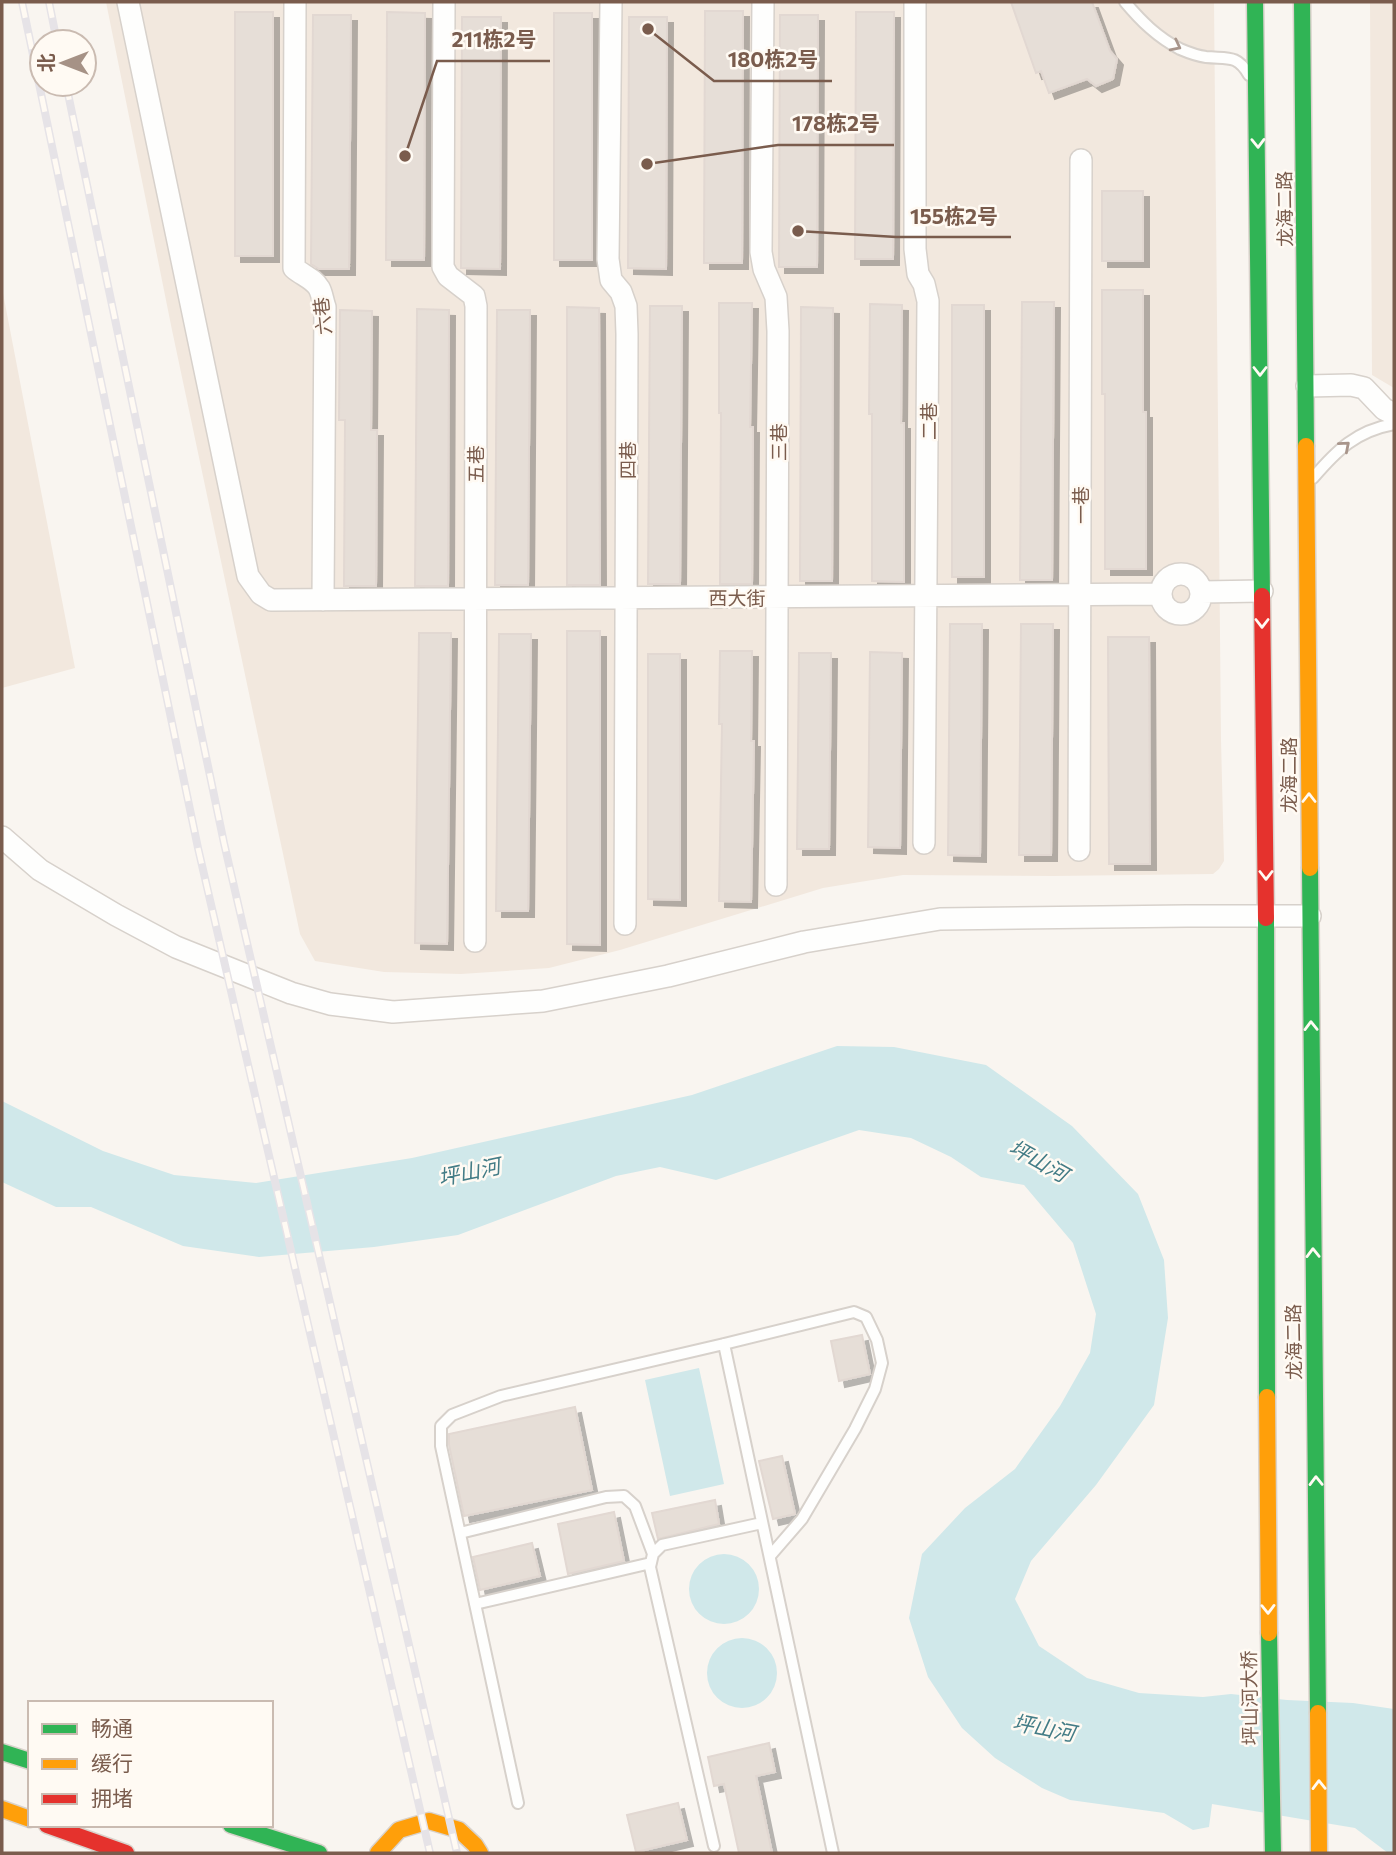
<svg xmlns="http://www.w3.org/2000/svg" width="1396" height="1855" viewBox="0 0 1396 1855" font-family="Commissioner,'Noto Sans SC',sans-serif">
<style>
.residential{fill:#f2e8de}
.water{fill:#d0e8ea}
.building{fill:#e6ded7;stroke:#e2d8d2;stroke-width:2;filter:url(#shadow)}
.lines{fill:none;stroke-linecap:round;stroke-linejoin:round}
.lane-casing{stroke:#d7d1cb;stroke-width:14}
.street-casing{stroke:#d7d1cb;stroke-width:24}
.fast-casing{stroke:#d9d2cb;stroke-width:19}
.slow-casing{stroke:#d9d2cb;stroke-width:19}
.jam-casing{stroke:#d9d2cb;stroke-width:19}
.lane{stroke:#fefefd;stroke-width:10}
.street{stroke:#fefefd;stroke-width:21}
.fast{stroke:#30b455;stroke-width:16}
.slow{stroke:#ff9f0a;stroke-width:16}
.jam{stroke:#e5322d;stroke-width:16}
.rail-casing{stroke:#e6e3e7;stroke-width:8}
.rail{stroke:#fffaf3;stroke-width:5;stroke-dasharray:16;stroke-linecap:butt}
.oneway{stroke:#a8958b}
.oneway2{stroke:#fffaf3}
.labels{text-anchor:middle;dominant-baseline:central;stroke-width:5;stroke-linejoin:round;paint-order:stroke}
.street-label{font-size:19px;fill:#7a5c4d;stroke:#fffaf3}
.water-label{font-size:21px;font-style:italic;fill:#437c86;stroke:#fffaf3}
.leader{fill:none;stroke:#7a5c4d;stroke-width:2.5}
.callout-dot{fill:#7a5c4d;stroke:#fffaf3;stroke-width:2.5}
.callout-label{font-size:21px;text-anchor:middle;font-weight:bold;fill:#7a5c4d;stroke:#fffaf3;stroke-width:5;stroke-linejoin:round;paint-order:stroke}
</style>
<defs>
<filter id="shadow"><feDropShadow dx="6" dy="6" stdDeviation="0" flood-color="#0004"/></filter>
</defs>
<rect width="100%" height="100%" fill="#f9f5f0"/>
<!-- residential -->
<path class="residential" d="M106 2H1214L1221 740 1224 861 1219 869 1213 874 1053 876 903 875 823 888 620 950 549 968 461 974 384 972 315 961 300 934 172 330Z
M1370 2H1394V388L1372 375Z
M2 288 75 668 2 688Z"/>
<!-- water -->
<path class="water" d="M837 1046 894 1047 986 1065 1072 1126 1138 1194 1164 1260 1168 1318 1154 1405 1096 1485 1031 1561 1015 1599 1039 1646 1087 1678 1139 1693 1203 1697 1231 1694 1287 1700 1353 1703 1394 1709V1853H1388L1355 1828 1212 1804 1209 1827 1193 1830 1164 1813 1070 1800 1042 1788 995 1758 962 1728 928 1677 909 1618 922 1554 965 1508 1015 1469 1060 1406 1090 1353 1096 1314 1073 1243 1024 1185 981 1177 951 1157 911 1138 859 1130 716 1180 660 1167 616 1176 458 1235 374 1247 259 1257 183 1246 91 1207H56L2 1182V1101L103 1151 174 1175 256 1183 412 1158 692 1095Z
M699 1368 724 1484 670 1496 645 1380Z
M689 1589a35 35 0 1 1 70 0a35 35 0 1 1-70 0Z
M707 1673a35 35 0 1 1 70 0a35 35 0 1 1-70 0Z"/>
<!-- building -->
<path class="building" d="M1011 2H1092L1110 51 1117 59 1113 79 1096 86 1087 79 1049 93 1041 71 1036 73Z
M705 11H743L742 263H704Z
M235 12H273V256H235Z
M387 12 425 13 424 260H386Z
M856 12H894L893 259H855Z
M554 13H592V260H554Z
M313 15H351L349 269H319L311 264Z
M780 15H818L817 267H779Z
M462 17H501L500 269 461 268Z
M629 17H667L666 269 628 268Z
M1102 191H1143V261H1102Z
M1102 290H1143V412H1146V569H1105V394H1102Z
M1022 302H1054L1052 580H1020Z
M719 303H752L750 427H753L752 584H720L721 413H719Z
M870 304 902 305 901 423H904V582L872 581V414H869Z
M952 305H984V577H952Z
M650 306H682L680 584H648Z
M567 307 599 308 600 585H567Z
M801 307 833 308 832 581H800Z
M417 309 449 310 448 586H415Z
M340 310 372 311 371 430H377L376 586H344L345 420H339Z
M497 310H530L528 585H495Z
M950 624H982L980 856 948 855Z
M1021 624H1053L1051 855H1019Z
M567 631H600V945L567 944Z
M419 633H451L447 944 415 943Z
M499 634H531L528 911H496Z
M1108 637H1149L1150 864H1109Z
M720 651H752L751 741H754L751 902 719 901 722 724H719Z
M870 652 902 653 900 848 868 847Z
M799 653H831L829 849H797Z
M648 654H680V900L648 899Z
M862 1335 870 1374 839 1381 831 1341Z
M575 1407 592 1490 464 1516 449 1445V1434Z
M782 1456 795 1514 773 1519 759 1461Z
M715 1500 719 1524 658 1539 652 1513Z
M614 1512 624 1561 568 1574 558 1524Z
M532 1543 540 1576 480 1590 473 1557Z
M769 1743 775 1772 756 1776 772 1853H739L724 1784 714 1786 708 1757Z
M678 1803 687 1840 636 1852 627 1815Z"/>
<g class="lines">
<defs>
<path id="lane" d="M1125 2C1141 21 1157 37 1180 49 1187 52 1198 56 1206 57 1227 59 1237 54 1249 75
M1313 478C1337 450 1356 431 1394 424
M724 1344 833 1853
M460 1533 606 1497 624 1496 635 1506 653 1554
M475 1604 651 1563
M518 1803 441 1446V1426L452 1415 501 1396 724 1344 854 1312 866 1317 877 1340 882 1363 875 1389 855 1429 802 1519 770 1556
M714 1846 650 1567 653 1554 662 1545 762 1523"/>
<path id="street" d="M128 2 248 576 261 594 271 600 1160 594
M295 2 294 268C302 275 314 279 319 288 322 293 323 302 325 307L323 600
M444 2 443 267 448 276 474 296 476 306 475 941
M611 2 608 259 611 280 621 292 626 306 627 334 625 924
M763 2 761 252 764 269 776 297 778 331 776 885
M915 2V249L918 274 924 284 928 301 924 843
M1307 386 1351 385 1364 388 1384 409 1394 414
M1161 594a20 20 0 1 1 40 0a20 20 0 1 1-40 0Z
M1201 592 1262 591
M2 837 40 870 116 915 176 947 291 993 330 1004 393 1012 543 1001 668 976 804 942 940 919 1187 916H1310
M1079 850 1081 160"/>
<path id="fast" d="M1255 2 1262 596
M1302 2 1306 446
M1310 868 1318 1713
M1266 918 1267 1397
M1269 1633 1273 1853
M2 1752 30 1761
M231 1825 319 1853"/>
<path id="slow" d="M1306 446 1310 868
M1267 1397 1269 1633
M1318 1713 1319 1853
M2 1809 30 1819
M378 1853 399 1830 429 1821 459 1830 475 1845 480 1853"/>
<path id="jam" d="M1262 596 1266 918
M47 1825 126 1853"/>
</defs>
<!-- lane casing -->
<use href="#lane" class="lane-casing"/>
<!-- street casing -->
<use href="#street" class="street-casing"/>
<!-- fast casing -->
<use href="#fast" class="fast-casing"/>
<!-- slow casing -->
<use href="#slow" class="slow-casing"/>
<!-- jam casing -->
<use href="#jam" class="jam-casing"/>
<!-- lane -->
<use href="#lane" class="lane"/>
<!-- street -->
<use href="#street" class="street"/>
<!-- fast -->
<use href="#fast" class="fast"/>
<!-- slow -->
<use href="#slow" class="slow"/>
<!-- jam -->
<use href="#jam" class="jam"/>
<defs>
<path id="rail" d="M22 2 198 848 430 1853
M49 2 57 42
M66 84 224 843 457 1853"/>
</defs>
<!-- rail casing -->
<use href="#rail" class="rail-casing"/>
<!-- rail -->
<use href="#rail" class="rail"/>
</g>
<!-- one-way arrows -->
<defs><path id="oneway-chevron" d="M-2-3.5L2.5 0L-2 3.5" fill="none" stroke-width="1.6" stroke-linecap="round" stroke-linejoin="round" transform="scale(1.75)"/></defs>
<g class="oneway">
<use href="#oneway-chevron" transform="translate(1176 46) rotate(27)"/>
<use href="#oneway-chevron" transform="translate(1345 446) rotate(-41)"/>
</g>
<g class="oneway2">
<use href="#oneway-chevron" transform="translate(1258 143) rotate(89)"/>
<use href="#oneway-chevron" transform="translate(1260 371) rotate(90)"/>
<use href="#oneway-chevron" transform="translate(1262 623) rotate(90)"/>
<use href="#oneway-chevron" transform="translate(1309 798) rotate(-90)"/>
<use href="#oneway-chevron" transform="translate(1266 875) rotate(90)"/>
<use href="#oneway-chevron" transform="translate(1311 1026) rotate(-91)"/>
<use href="#oneway-chevron" transform="translate(1313 1253) rotate(-91)"/>
<use href="#oneway-chevron" transform="translate(1316 1481) rotate(-91)"/>
<use href="#oneway-chevron" transform="translate(1268 1609) rotate(89)"/>
<use href="#oneway-chevron" transform="translate(1319 1785) rotate(-91)"/>
</g>
<g class="labels">
<!-- street labels -->
<g class="street-label">
<text transform="translate(1284 209) rotate(-91)">龙海二路</text>
<text transform="translate(322 316) rotate(-96)">六巷</text>
<text transform="translate(928 421) rotate(-90)">二巷</text>
<text transform="translate(778 442) rotate(-90)">三巷</text>
<text transform="translate(627 460) rotate(-90)">四巷</text>
<text transform="translate(475 464) rotate(-90)">五巷</text>
<text transform="translate(1080 505) rotate(-90)">一巷</text>
<text x="737" y="597">西大街</text>
<text transform="translate(1288 775) rotate(-90)">龙海二路</text>
<text transform="translate(1293 1342) rotate(-91)">龙海二路</text>
<text transform="translate(1249 1698) rotate(-91)">坪山河大桥</text>
</g>
<!-- water labels -->
<g class="water-label">
<text transform="translate(1039 1160) rotate(29)">坪山河</text>
<text transform="translate(469 1171) rotate(-12)">坪山河</text>
<text transform="translate(1044 1727) rotate(11)">坪山河</text>
</g>
</g>
<!-- callouts -->
<path class="leader" d="M405 156L437 61H550M648 29L714 81H832M647 164L778 145H894M798 231L896 237H1011"/>
<g class="callout-dot">
<circle cx="405" cy="156" r="7"/>
<circle cx="648" cy="29" r="7"/>
<circle cx="647" cy="164" r="7"/>
<circle cx="798" cy="231" r="7"/>
</g>
<g class="callout-label">
<text x="494" y="47">211栋2号</text>
<text x="773" y="67">180栋2号</text>
<text x="836" y="131">178栋2号</text>
<text x="954" y="224">155栋2号</text>
</g>
<!-- border -->
<rect width="1396" height="1855" fill="none" stroke="#7a5c4d" stroke-width="7"/>
<!-- legend -->
<rect x="28" y="1701" width="245" height="126" fill="#fffaf3" stroke="#cabbb1" stroke-width="2"/>
<rect x="42" y="1724" width="35" height="10" fill="#30b455" stroke="#cabbb1" stroke-width="2"/>
<text x="91" y="1736" font-size="21" fill="#7a5c4d">畅通</text>
<rect x="42" y="1759" width="35" height="10" fill="#ff9f0a" stroke="#cabbb1" stroke-width="2"/>
<text x="91" y="1771" font-size="21" fill="#7a5c4d">缓行</text>
<rect x="42" y="1794" width="35" height="10" fill="#e5322d" stroke="#cabbb1" stroke-width="2"/>
<text x="91" y="1806" font-size="21" fill="#7a5c4d">拥堵</text>
<!-- north arrow -->
<g transform="translate(63 63) rotate(270)"><circle r="33" fill="#fffaf3" stroke="#cabbb1" stroke-width="2"/>
<path d="M0-5L12 26L0 18L-12 26Z" fill="#a69286"/>
<text y="-10" font-size="19" font-weight="bold" text-anchor="middle" fill="#7a5c4d">北</text>
</g>
</svg>
